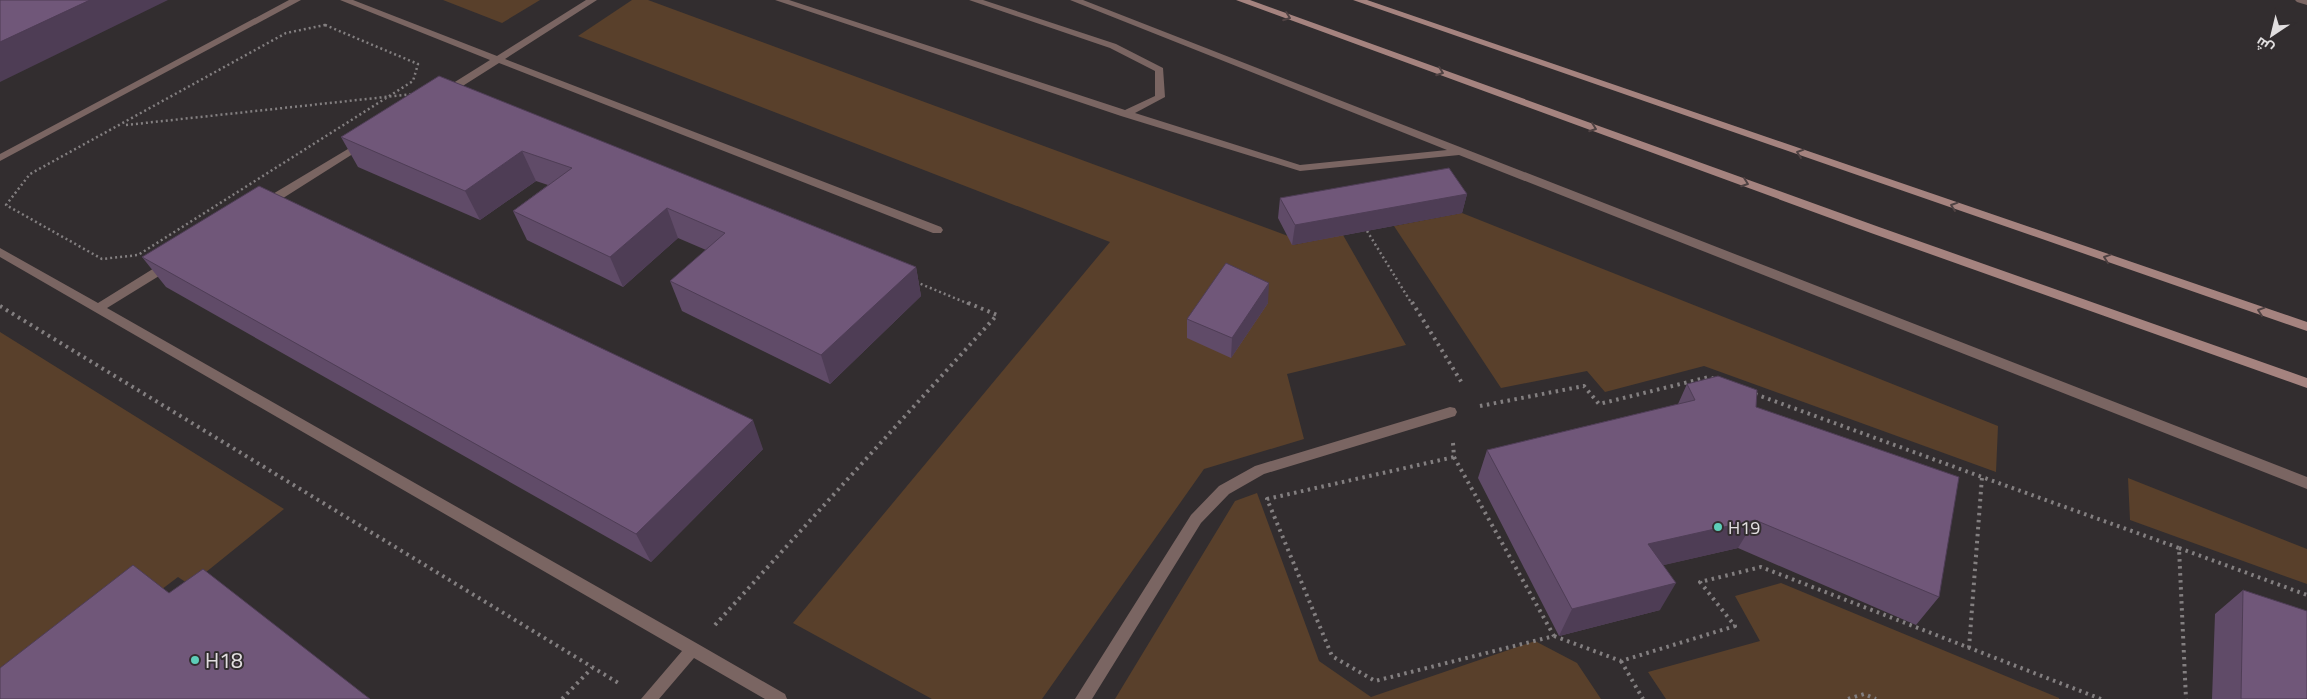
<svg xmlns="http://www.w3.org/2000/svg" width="2307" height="699" viewBox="0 0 2307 699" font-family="Georgia,Cairo,serif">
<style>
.green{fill:#59402b}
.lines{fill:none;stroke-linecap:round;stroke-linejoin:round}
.path-far1{stroke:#837f80;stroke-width:2.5;stroke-dasharray:2 3;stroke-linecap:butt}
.path{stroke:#837f80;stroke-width:4;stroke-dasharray:2.5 4.5;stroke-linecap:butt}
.lane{fill:#7a6562;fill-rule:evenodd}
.street{fill:#7a6562;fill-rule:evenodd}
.secondary{fill:#a5837f;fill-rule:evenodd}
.wall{fill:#604b68}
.shaded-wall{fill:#4e3d55}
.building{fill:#705779;stroke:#4e3d55}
.oneway{stroke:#4f4243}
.poi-dot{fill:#5dceb9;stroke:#322d2f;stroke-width:2}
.labels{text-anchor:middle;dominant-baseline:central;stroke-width:4;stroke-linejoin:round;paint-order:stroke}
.poi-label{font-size:18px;fill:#e1dedf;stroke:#322d2f;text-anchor:start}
.near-poi-label{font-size:21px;fill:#e1dedf;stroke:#322d2f;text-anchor:start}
</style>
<rect width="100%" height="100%" fill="#322d2f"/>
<!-- green -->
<path class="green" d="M443 0H540L502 23Z
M632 0H648L1288 236 1293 245 1343 235 1406 345 1287 374 1304 439 1204 469 1042 699H932L793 623 1110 242 578 36Z
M1462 213 1998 426 1996 472 1704 366 1605 392 1587 371 1501 388 1394 226Z
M0 332 284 509 190 585 178 577 17 699H0Z
M2128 478 2307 549V584L2130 520Z
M1257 493 1319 661 1371 697 1535 641 1577 663 1601 699H1115L1235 501Z
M1781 583 2059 698V699H1666L1648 672 1760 641 1735 596Z"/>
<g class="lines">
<!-- path-far1 -->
<path class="path-far1" d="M325 25 418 64 413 81 138 255 102 259 6 205 30 174 286 33Z
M126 125 413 94
M1367 231 1412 304
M916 282 969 304"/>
<!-- path -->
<path class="path" d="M1412 302 1462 383
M0 306 620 684
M1755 394 1982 477
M1480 406 1584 386 1599 404 1709 377 1714 379
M1453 443 1454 457
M1454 457 1554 636 1375 681 1332 656 1267 499Z
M2179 548 2307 595
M715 625 997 315 966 302
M1554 636 1621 661 1735 626 1700 582 1761 567 2101 699
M1969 648 1982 477 2179 548 2186 699
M1621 661 1643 699
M562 699 592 668
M1848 699 1864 694 1876 699"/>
<!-- lane -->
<path class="lane" d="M289 0H301L0 161V154Z
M340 0H353L497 56 586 0H597L505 59 941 227 943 230 941 233H933L499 63 450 94H442V90L490 60Z
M775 0H789L1125 110 1155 96V71L1110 48 969 0H983L1116 44 1163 68 1165 97 1135 113 1300 165 1447 150 1070 0H1083L2307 477V489L1459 155 1300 171 1121 116Z
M363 140 367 141V145L269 207H261L259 204 261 201Z
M0 248 98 303 164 262H172L174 265 172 268 107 308 698 644 785 694 787 699H765L694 658 659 699H641L682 651 0 257Z
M1450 407 1455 408 1457 412 1455 416 1264 474 1229 494 1201 523 1092 699H1075L1191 515 1219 486 1255 466Z"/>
<!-- street -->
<path class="street" d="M2295 0H2307V5L2297 2Z"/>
<!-- secondary -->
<path class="secondary" d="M1236 0H1250L1879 227 2307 378V388L1871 233Z
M1353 0H1367L2307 322V331Z"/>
</g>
<!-- wall -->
<path class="wall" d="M439 76 916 267 921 296 830 384 682 311 670 281 706 250 678 238 623 287 527 240 513 211 548 185 536 181 480 220 358 167 341 137Z
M1467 194 1462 213 1292 245 1278 218 1280 198Z
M142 257 763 449 651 562 166 287Z
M1268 303 1231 358 1187 338V319Z
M1687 384 1939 597 1916 625 1738 548 1663 565 1660 610 1559 636 1478 478 1487 450 1678 404Z
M2243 590 2307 699H2212L2215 614Z"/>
<!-- shaded-wall -->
<path class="shaded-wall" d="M90 0H168L0 82V42Z
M522 151 536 181 480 220 465 191Z
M1467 194 1462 213 1292 245 1295 225Z
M667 208 678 238 623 287 610 257Z
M916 267 921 296 830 384 821 355Z
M1269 283 1268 303 1231 358 1232 338Z
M753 420 763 449 651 562 636 534Z
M1755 520 1738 548 1634 572 1648 544Z
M1676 583 1660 610 1559 636 1572 609Z"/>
<!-- building -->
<path class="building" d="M0 0H90L0 42Z
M439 76 916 267 821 355 670 281 725 233 667 208 610 257 513 211 572 168 522 151 465 191 341 137Z
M1449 168 1467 194 1295 225 1280 198Z
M259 186 753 420 636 534 142 257Z
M1226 263 1269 283 1232 338 1187 319Z
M1718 376 1757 390 1756 407 1959 477 1939 597 1755 520 1648 544 1676 583 1572 609 1487 450 1695 400 1687 384Z
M133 565 169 593 203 569 370 699H0V668Z
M2243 590 2307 611V699H2241Z"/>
<!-- one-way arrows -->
<defs><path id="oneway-chevron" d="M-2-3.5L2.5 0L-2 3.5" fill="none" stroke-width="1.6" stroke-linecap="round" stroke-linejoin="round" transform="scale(1.25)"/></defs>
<g class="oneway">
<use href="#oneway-chevron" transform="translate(1287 17) rotate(20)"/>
<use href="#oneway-chevron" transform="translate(1440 72) rotate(20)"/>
<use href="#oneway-chevron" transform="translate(1593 128) rotate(20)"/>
<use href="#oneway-chevron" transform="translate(1800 153) rotate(-161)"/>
<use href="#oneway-chevron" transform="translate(1745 183) rotate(20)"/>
<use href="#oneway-chevron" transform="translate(1954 206) rotate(-161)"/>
<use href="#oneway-chevron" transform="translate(2107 258) rotate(-161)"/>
<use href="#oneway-chevron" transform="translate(2261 311) rotate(-161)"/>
</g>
<!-- markers -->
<g class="poi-dot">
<circle cx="1718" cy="527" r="5"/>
<circle cx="195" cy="660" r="5"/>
</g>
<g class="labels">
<!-- poi labels -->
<g class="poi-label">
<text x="1728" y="527">H19</text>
</g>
<!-- near-poi labels -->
<g class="near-poi-label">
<text x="205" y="660">H18</text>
</g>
</g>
<!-- north arrow -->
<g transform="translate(2272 35) rotate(215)" stroke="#322d2f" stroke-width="4" paint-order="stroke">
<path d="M0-4L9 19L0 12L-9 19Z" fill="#e1dedf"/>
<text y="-8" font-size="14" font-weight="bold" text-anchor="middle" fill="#e1dedf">ش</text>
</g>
</svg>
